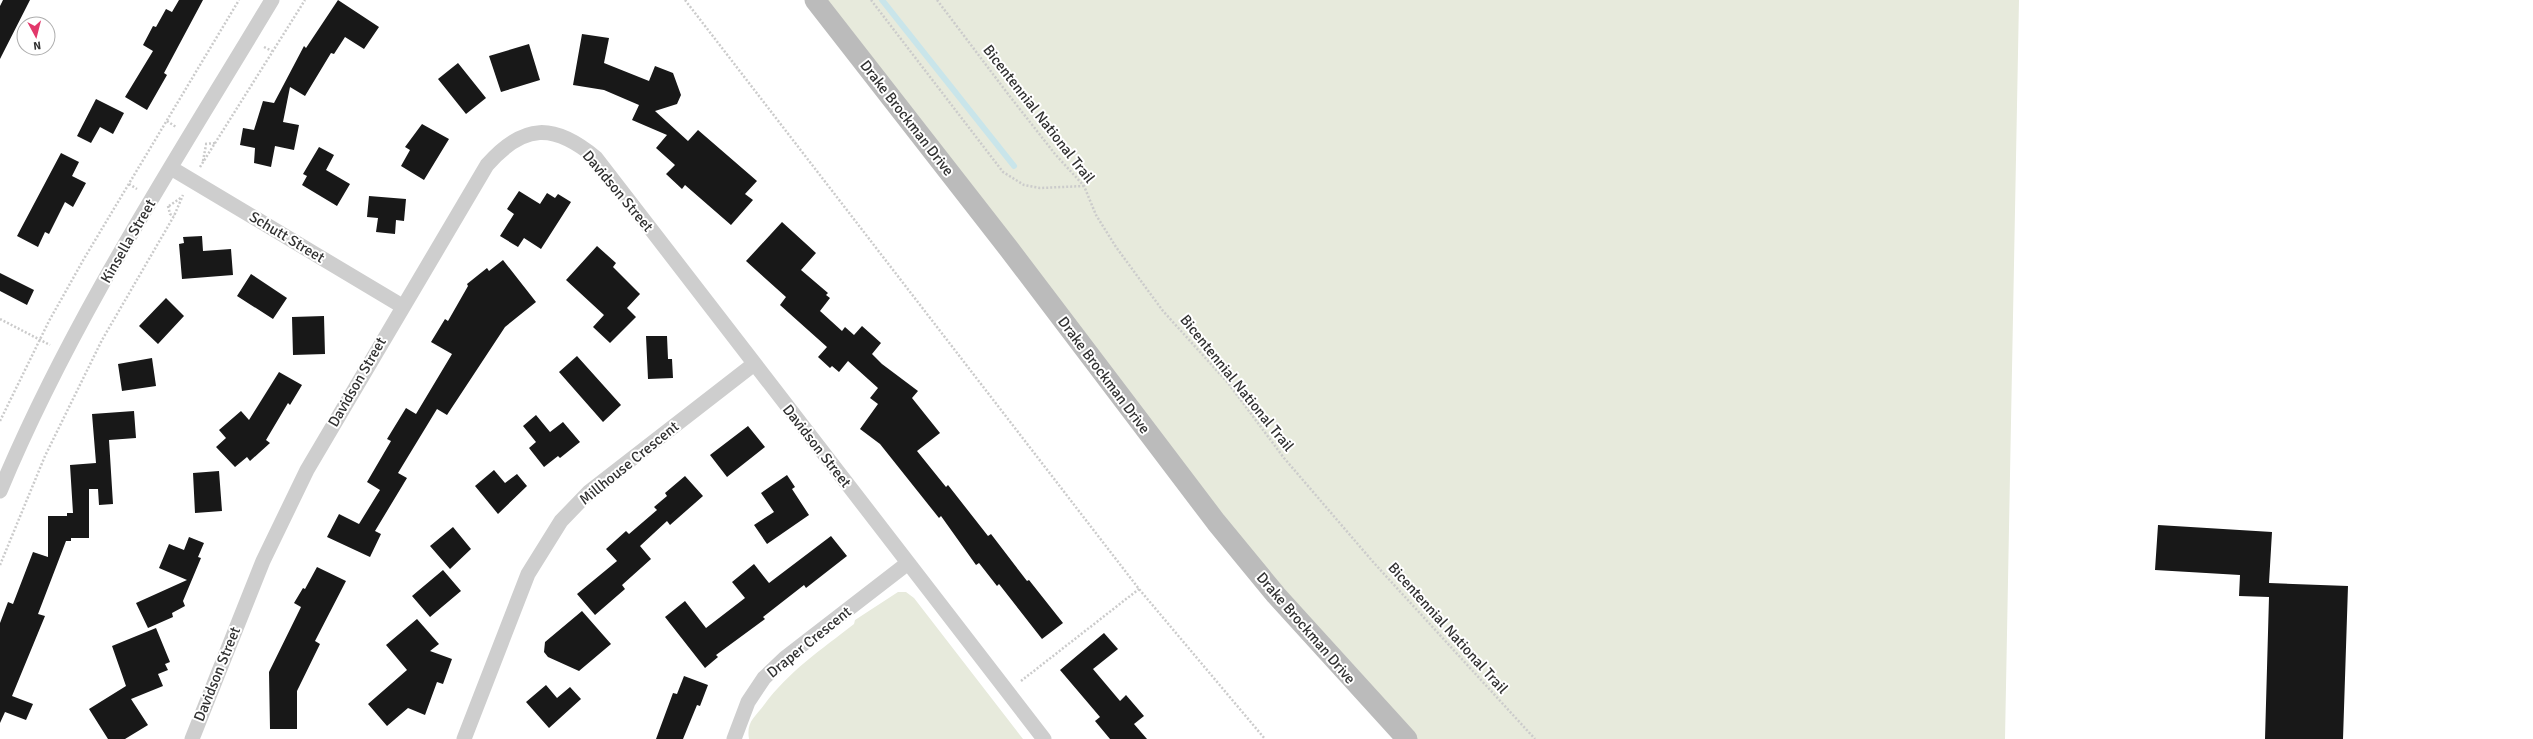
<svg xmlns="http://www.w3.org/2000/svg" width="2533" height="739" viewBox="0 0 2533 739" font-family="Signika,sans-serif">
<style>
.green{fill:#e7eadc}
.lines{fill:none;stroke-linecap:round;stroke-linejoin:round}
.stream{stroke:#c9e5ea;stroke-width:6}
.building{fill:#181818}
.path{stroke:#cbcbcb;stroke-width:2.5;stroke-dasharray:2 2;stroke-linecap:butt}
.minor{stroke:#cecece;stroke-width:15}
.secondary{stroke:#bbb;stroke-width:21}
.labels{text-anchor:middle;dominant-baseline:central;stroke-width:4;stroke-linejoin:round;paint-order:stroke}
.street-label{font-size:15px;fill:#313131;stroke:#fff}
</style>
<rect width="100%" height="100%" fill="#fff"/>
<!-- green -->
<path class="green" d="M814 0H2019L2005 739H1407L1371 701Z
M898 592H906L914 598 1023 739H749C746 722 755 717 764 705 789 671 821 650 854 624L855 620Z"/>
<g class="lines">
<!-- stream -->
<path class="stream" d="M882 0 1014 166"/>
</g>
<!-- building -->
<path class="building" d="M3 0H30L0 59V6Z
M179 0H203L164 73 167 75 147 110 125 97 153 51 143 45 153 26 156 27 166 9 172 12Z
M338 0 379 27 364 49 345 37 334 54 331 53 305 96 290 87 283 122 299 125 294 150 275 146 271 167 254 163 255 148 240 145 243 128 254 130 263 101 274 103 304 46 306 48Z
M582 34 609 38 604 63 649 81 655 66 673 73 681 95 677 104 655 111 688 141 698 130 757 181 745 194 753 200 731 225 685 185 682 189 666 174 675 165 656 148 667 135 632 120 639 105 604 90 573 85Z
M529 44 540 80 501 92 489 56Z
M458 63 486 98 466 114 438 79Z
M96 99 124 113 113 134 100 127 91 143 77 136Z
M422 124 449 139 424 180 401 166 410 150 405 147Z
M319 147 334 155 326 170 350 184 337 206 302 185 307 176 303 174Z
M61 153 79 162 72 176 86 183 73 207 65 202 49 234 45 232 38 247 17 236Z
M519 191 540 204 547 193 555 198 558 194 571 202 541 249 524 238 518 247 500 236 514 214 507 209Z
M369 196 406 199 404 221 396 220 395 234 376 232 378 218 367 217Z
M782 222 816 253 801 270 828 293 826 295 830 298 820 311 842 331 845 327 854 335 862 326 881 343 872 354 882 364 918 391 912 398 940 433 917 451 946 487 948 485 988 536 991 534 1027 581 1029 580 1063 623 1042 639 999 584 997 586 979 563 976 565 941 516 939 518 880 444 860 429 878 404 870 398 878 388 848 361 839 372 832 366 830 368 818 357 827 347 780 305 786 297 746 261Z
M202 236 203 251 231 249 233 275 182 279 179 244 184 243 183 237Z
M597 246 616 263 613 267 640 294 627 308 636 317 610 343 593 327 604 315 566 280Z
M503 260 536 302 505 327 447 415 437 409 398 473 407 478 375 531 381 534 370 557 327 537 339 514 359 524 380 490 367 482 391 441 387 439 406 408 416 414 452 354 431 342 445 319 448 321 468 286 467 284 487 268 489 271Z
M0 273 34 290 27 305 0 291Z
M251 274 287 298 273 319 237 296Z
M166 298 184 316 158 344 139 326Z
M324 316 325 354 293 355 292 317Z
M646 336H667L668 359H672L673 378 648 379Z
M577 356 621 405 603 422 559 372Z
M152 358 156 386 122 391 118 364Z
M279 372 302 385 290 405 288 403 266 440 270 443 250 461 247 457 235 467 216 447 226 438 219 430 241 411 249 420Z
M134 411 136 438 109 440 113 504 99 505 98 489H89V538H71V541H66L38 614 45 616 12 696 33 704 26 720 5 712 0 723V623L8 602 13 604 33 552 48 557V516H67V513H73L70 465 96 463 92 414Z
M536 415 550 432 563 422 580 442 560 458 558 456 544 467 529 448 536 442 523 426Z
M748 426 765 447 727 477 710 455Z
M494 470 505 483 517 474 527 486 498 514 475 486Z
M219 471 222 511 195 513 193 473Z
M787 475 795 487 792 489 809 515 767 544 754 525 774 512 761 493Z
M685 476 703 496 670 525 667 521 640 546 651 559 622 585 625 589 595 615 577 594 617 561 606 549 626 531 629 534 657 510 654 507 667 496 665 493Z
M2158 525 2272 532 2269 583 2348 586 2343 739H2265L2269 597 2239 596 2240 575 2155 570Z
M453 527 471 549 450 569 430 546Z
M831 536 847 556 806 588 804 585 763 617 765 619 716 655 718 657 705 668 665 617 685 601 706 628 745 598 732 582 754 564 769 583Z
M189 537 204 543 198 557 201 558 183 601 185 606 172 613 173 617 148 628 136 603 187 580 159 568 169 544 184 550Z
M317 567 346 581 315 641 320 644 297 691V729H270L269 672 301 607 294 603 303 588 305 589Z
M443 570 461 591 430 617 412 596Z
M582 611 611 644 579 671 548 657 544 652 545 642Z
M417 619 439 644 430 651 452 659 443 684 437 682 425 715 408 708 387 726 368 704 407 670 386 645Z
M156 628 170 662 165 664 168 670 158 674 163 686 131 699 148 725 125 739H108L89 709 126 686 112 646Z
M1104 633 1118 649 1093 669 1120 701 1126 695 1144 716 1134 724 1147 739H1110L1095 721 1100 717 1060 670Z
M684 676 708 685 700 706 697 705 683 739H656L673 693 677 694Z
M546 685 557 698 570 687 581 699 549 728 526 702Z"/>
<g class="lines">
<!-- path -->
<path class="path" d="M685 0 1139 589 1265 739
M871 0 1003 172 1024 185 1040 188 1084 186
M937 0 1008 94 1055 154 1084 186 1096 215 1116 247 1163 311 1228 383 1284 458 1374 563 1535 739
M264 47 272 51
M167 121 176 127
M205 144 215 143
M203 161 206 145
M200 167 305 0
M129 184 137 189
M168 206 170 214 174 216
M169 206 182 197
M0 319 50 345
M0 421 49 321 85 257 239 0
M0 565 45 456 102 340 174 216 183 195
M1021 681 1139 589"/>
<!-- minor -->
<path class="minor" d="M171 168 402 306
M0 491C72 318 176 160 272 0
M192 739 263 561 307 470 487 165C524 123 554 123 596 158L1044 739
M464 739 528 574 561 521 589 492 754 364
M734 739 748 702 764 678 785 658 908 563"/>
<!-- secondary -->
<path class="secondary" d="M815 0 1009 249 1216 522 1276 595 1407 739"/>
</g>
<g class="labels">
<!-- street labels -->
<g class="street-label">
<text transform="translate(1039 114) rotate(52)">Bicentennial National Trail</text>
<text transform="translate(907 118) rotate(52)">Drake Brockman Drive</text>
<text transform="translate(618 191) rotate(50)">Davidson Street</text>
<text transform="translate(287 237) rotate(31)">Schutt Street</text>
<text transform="translate(128 241) rotate(-60)">Kinsella Street</text>
<text transform="translate(1104 375) rotate(53)">Drake Brockman Drive</text>
<text transform="translate(357 382) rotate(-60)">Davidson Street</text>
<text transform="translate(1237 383) rotate(51)">Bicentennial National Trail</text>
<text transform="translate(817 446) rotate(52)">Davidson Street</text>
<text transform="translate(629 463) rotate(-39)">Millhouse Crescent</text>
<text transform="translate(1306 628) rotate(49)">Drake Brockman Drive</text>
<text transform="translate(1448 628) rotate(48)">Bicentennial National Trail</text>
<text transform="translate(809 642) rotate(-39)">Draper Crescent</text>
<text transform="translate(217 674) rotate(-68)">Davidson Street</text>
</g>
</g>
<!-- north arrow -->
<g transform="translate(36 36) rotate(173)"><circle r="19" fill="#ffffff" stroke="#adadad"/>
<path d="M0-3L7 15L0 10L-7 15Z" fill="#e2386b"/>
<text y="-6" font-size="11" font-weight="bold" text-anchor="middle" fill="#313131">N</text>
</g>
</svg>
